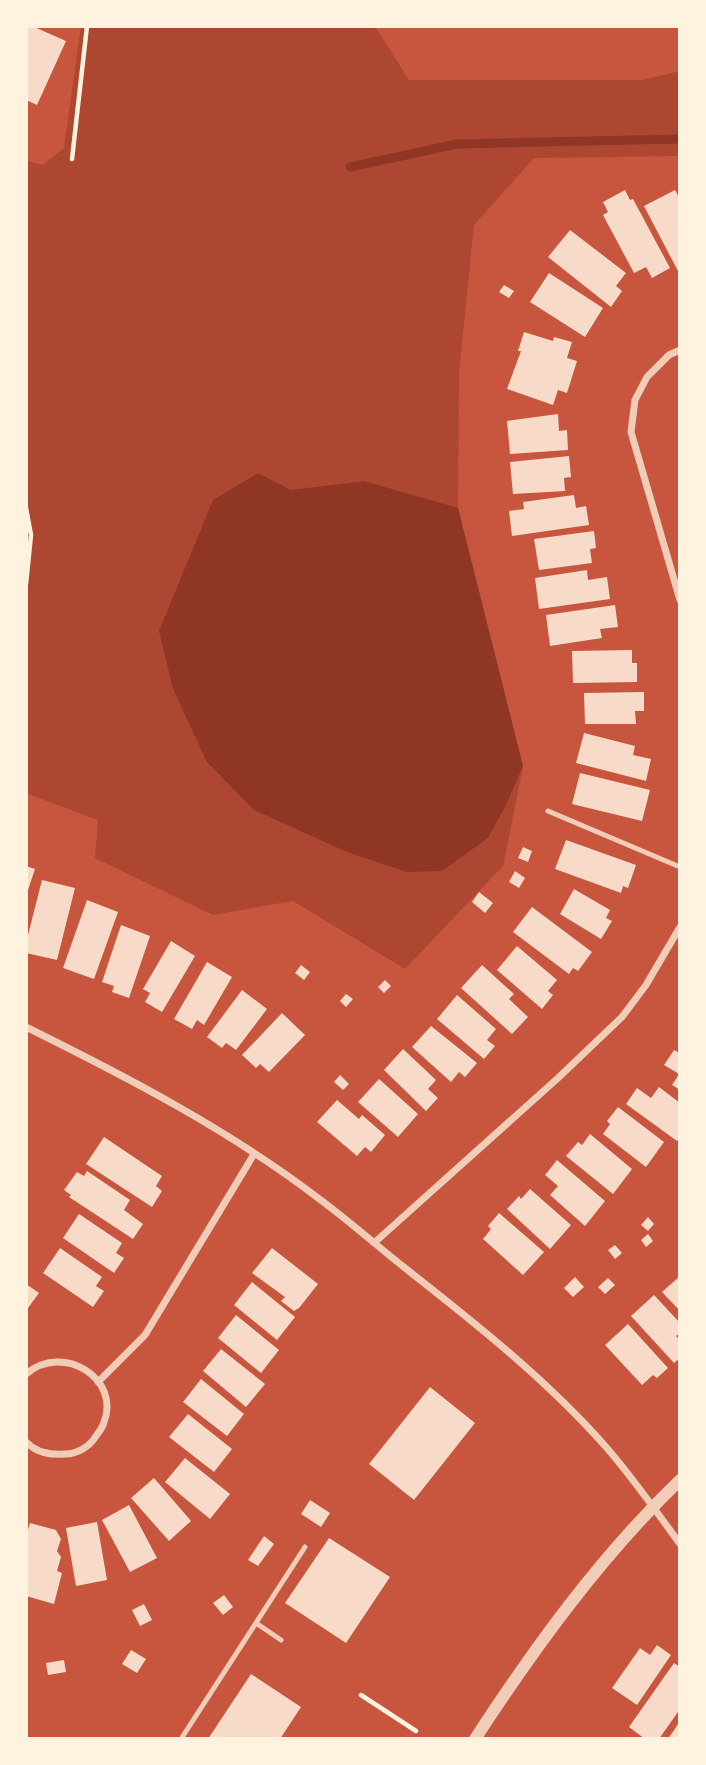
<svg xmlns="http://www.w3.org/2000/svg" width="706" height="1765" viewBox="0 0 706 1765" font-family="Manrope,sans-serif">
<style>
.green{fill:#ae4732}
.water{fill:#8f3625}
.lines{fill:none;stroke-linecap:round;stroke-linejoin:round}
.stream{stroke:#8f3625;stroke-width:9}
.building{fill:#f7dbc8}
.path{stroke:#fff3e0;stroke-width:4.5}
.service{stroke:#f1ccb7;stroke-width:5}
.minor{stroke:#f1ccb7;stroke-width:7}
.tertiary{stroke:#f1ccb7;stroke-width:12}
</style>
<rect width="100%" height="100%" fill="#c8553d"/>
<!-- green -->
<path class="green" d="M81 26H375L409 80H642L680 71V156L534 158 474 225 459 373 458 508 523 766 503 866 405 969 293 901 213 915 95 858 98 820 26 793V161L43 165 64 148Z"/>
<!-- water -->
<path class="water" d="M258 473 291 490 364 481 458 508 523 766 506 805 488 838 442 871 407 872 347 852 254 810 207 762 173 689 159 631 213 500Z"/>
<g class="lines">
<!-- stream -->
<path class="stream" d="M350 167 457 144 680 139"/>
</g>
<!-- building -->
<path class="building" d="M26 26H32L66 41 37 105 26 100Z
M625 190 630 200 633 199 670 268 652 278 646 267 634 273 603 215 608 212 603 202Z
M675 190 680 199V275L644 206Z
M570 230 626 273 616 286 622 291 611 307 548 257Z
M549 273 603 308 585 337 530 302Z
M504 285 514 291 509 298 499 292Z
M524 332 553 341 554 337 572 342 567 358 577 361 567 393 558 390 553 405 507 389 521 351H518Z
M558 414 559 431 567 430 568 450 510 454 507 421Z
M569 456 571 477 564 478 565 491 513 494 510 462Z
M574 495 576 508 586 506 589 525 512 536 509 511 524 509 523 502Z
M594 531 596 548 590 549 592 563 539 570 534 539Z
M587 570 588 580 607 577 610 599 539 609 535 578Z
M615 605 618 627 600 629 602 638 550 646 546 615Z
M632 650V663H637V682L573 683 572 651Z
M644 692V711H635L636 724H585L584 693Z
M584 733 635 746 633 755 651 759 646 781 576 763Z
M580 773 650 790 642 821 572 804Z
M566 840 636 865 628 888 623 886 621 893 555 869Z
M523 847 532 851 528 862 518 858Z
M26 866 35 869 27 893H26Z
M515 871 525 878 519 888 509 882Z
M42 880 75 888 57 960 26 953V943Z
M574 889 610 910 606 918 612 921 601 939 560 914Z
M479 892 493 903 485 913 472 902Z
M87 900 118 912 94 979 63 968Z
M532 907 592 952 578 971 573 968 569 974 513 932Z
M121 925 150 936 129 998 112 992 114 986 102 982Z
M171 941 195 956 162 1012 145 1002 150 993 143 989Z
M517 946 557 980 548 991 553 995 542 1009 497 970Z
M207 962 232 977 204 1025 197 1020 192 1029 174 1019Z
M301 965 310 972 304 980 295 973Z
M482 965 514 994 509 999 528 1017 512 1034 461 988Z
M385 980 391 986 384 993 378 987Z
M242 990 267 1009 236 1050 226 1043 222 1048 207 1037Z
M346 994 353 999 346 1007 340 1001Z
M457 995 496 1029 487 1040 495 1046 484 1059 437 1019Z
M282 1013 305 1035 269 1072 260 1064 256 1068 242 1055Z
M431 1026 477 1063 465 1077 459 1072 451 1082 412 1047Z
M403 1049 436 1080 428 1089 438 1098 426 1111 384 1070Z
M674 1050 680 1053V1090L672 1085 679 1074 664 1065Z
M340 1075 349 1084 343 1090 334 1082Z
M379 1079 418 1114 398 1137 358 1102Z
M659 1087 680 1103V1137L677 1141 626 1104 637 1088 651 1098Z
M337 1100 359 1119 362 1115 385 1135 371 1152 365 1147 357 1156 317 1122Z
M618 1107 664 1142 646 1167 603 1134 610 1124 607 1121Z
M590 1134 632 1169 613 1194 566 1156 578 1142 582 1145Z
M104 1137 162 1176 156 1186 162 1191 152 1207 86 1164Z
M557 1160 605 1201 585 1226 550 1195 558 1186 545 1175Z
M87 1171 130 1200 124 1210 143 1224 133 1239 69 1197 71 1195 64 1190 77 1172 84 1176Z
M530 1189 571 1225 550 1249 507 1209 519 1196 521 1199Z
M499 1213 544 1252 523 1275 483 1239 491 1229 488 1226Z
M79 1214 122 1243 116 1253 124 1258 114 1273 63 1238Z
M648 1217 654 1224 648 1231 641 1225Z
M648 1234 653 1241 646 1247 641 1240Z
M615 1245 622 1253 615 1259 608 1250Z
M60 1248 102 1277 96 1286 104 1291 93 1307 43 1273Z
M272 1248 318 1284 299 1308 294 1311 281 1301 285 1297 252 1273Z
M680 1276V1311L662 1292Z
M575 1277 584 1287 573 1297 564 1288Z
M608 1278 615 1285 605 1294 598 1287Z
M252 1282 295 1317 277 1340 234 1305Z
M26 1284 39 1293 28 1308 26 1307Z
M654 1295 680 1323V1333L676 1336 680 1340V1358L674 1363 631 1316Z
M236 1315 279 1350 261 1373 218 1338Z
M628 1324 668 1368 657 1378 653 1375 642 1385 605 1345Z
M221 1349 265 1384 246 1407 203 1371Z
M201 1379 244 1414 227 1436 183 1402Z
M430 1387 475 1423 414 1500 369 1464Z
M188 1414 232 1449 214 1472 169 1437Z
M185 1458 230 1494 210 1519 165 1482Z
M154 1478 191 1521 169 1541 131 1498Z
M310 1500 330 1513 321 1527 301 1514Z
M129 1505 157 1558 130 1572 102 1520Z
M97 1522 107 1580 76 1586 66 1528Z
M30 1523 56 1530 61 1539 57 1551 61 1557 57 1571 62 1573 54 1604 26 1596V1536Z
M264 1536 274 1544 258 1566 248 1560Z
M329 1538 390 1577 346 1643 285 1603Z
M224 1595 233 1607 223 1615 213 1603Z
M144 1604 152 1620 140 1626 132 1610Z
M657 1645 671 1655 637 1705 612 1688 640 1648 650 1655Z
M131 1650 146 1659 137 1673 122 1664Z
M64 1660 66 1672 48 1675 46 1663Z
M674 1663 680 1667V1709L659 1739H645L629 1727Z
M251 1674 301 1707 280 1739H208Z
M680 1721V1739H668Z"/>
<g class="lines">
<!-- path -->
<path class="path" d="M72 159 87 26
M26 508 31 535 26 584
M361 1695 416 1731"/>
<!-- service -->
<path class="service" d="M548 811 680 867
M256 1623 281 1640
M181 1739 305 1547"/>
<!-- minor -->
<path class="minor" d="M680 350 669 355 647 377 635 400 631 432 680 600
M26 1027C127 1077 229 1130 318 1198 348 1220 376 1245 405 1268 475 1323 547 1380 606 1447 633 1478 656 1511 680 1544
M374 1243 558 1078 622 1017 646 985 680 927
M26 1374C63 1342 121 1379 104 1422 103 1427 99 1432 96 1436 90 1446 78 1454 65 1454 50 1455 37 1453 26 1442
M98 1382 145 1335 254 1154"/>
<!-- tertiary -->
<path class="tertiary" d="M475 1739C535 1647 601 1556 680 1480"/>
</g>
<!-- border -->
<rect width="706" height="1765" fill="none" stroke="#fff3e0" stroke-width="56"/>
</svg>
